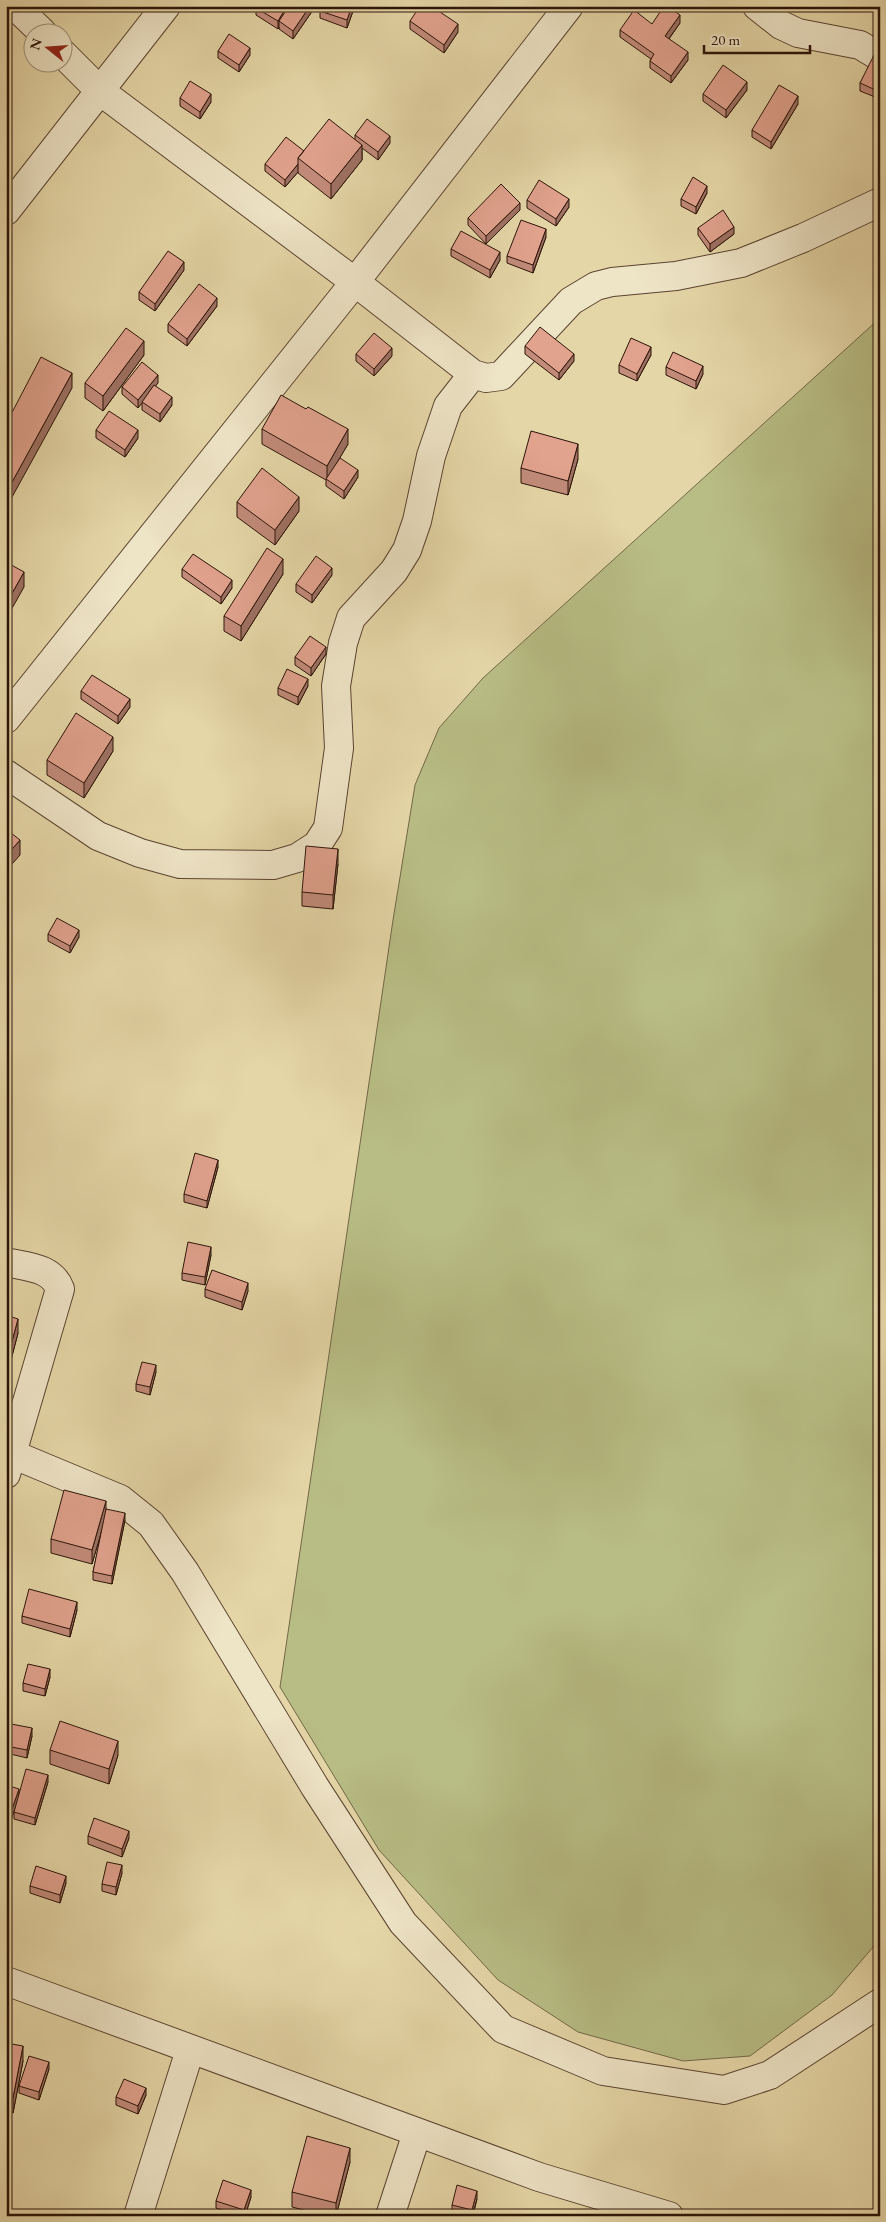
<svg xmlns="http://www.w3.org/2000/svg" width="886" height="2222" viewBox="0 0 886 2222" font-family="'EB Garamond',serif">
<style>
.green{fill:#b8bd85;stroke:#726846}
.lines{fill:none;stroke-linecap:round;stroke-linejoin:round}
.minor-casing{stroke:#5a4430;stroke-width:30}
.minor{stroke:#eee4c6;stroke-width:28}
.wall{fill:#c28b7a;stroke:#2c1408}
.shaded-wall{fill:#9e7163;stroke:#2c1408}
.building{fill:#e1a28e;stroke:#2c1408}
</style>
<rect width="100%" height="100%" fill="#e5d6a7"/>
<filter id="stains"><feTurbulence type="fractalNoise" baseFrequency=".004" numOctaves="4"/><feColorMatrix values="0 0 0 0 .2 0 0 0 0 .09 0 0 0 0 .02 0 0 0 .5 -.17"/></filter>
<radialGradient id="worn" r=".72"><stop offset=".6" stop-color="#630" stop-opacity="0"/><stop offset="1" stop-color="#630" stop-opacity=".3"/></radialGradient>
<!-- green -->
<path class="green" d="M880 318V1939L832 1995 750 2056 683 2061 578 2032 498 1980 379 1850 280 1687 393 920 415 785 439 728 483 678Z"/>
<g class="lines">
<defs>
<path id="minor" d="M15 6 42 32
M757 6 781 25 798 33 860 45 880 57
M62 53 100 91 355 282 473 374 486 378 501 376 571 301 596 286 612 282 676 276 741 263 803 238 880 202
M6 211 166 6
M6 719 355 282 569 6
M6 774 98 836 140 853 180 864 273 865 297 858 317 845 328 828 339 748 336 686 343 643 351 618 394 571 407 550 417 521 431 456 448 406 473 374
M6 1262C27 1267 52 1267 60 1289L6 1474
M12 1454 120 1499 151 1524 185 1572 315 1787 403 1923 503 2029 603 2071 724 2090 770 2075 880 2003
M6 1981 539 2177 669 2216
M138 2216 190 2050
M390 2216 417 2133"/>
</defs>
<!-- minor casing -->
<use href="#minor" class="minor-casing"/>
<!-- minor -->
<use href="#minor" class="minor"/>
</g>
<!-- wall -->
<path class="wall" d="M313 6V10L293 39 279 29V27L278 29 256 15V8Z
M353 6V11L347 28 320 18V11Z
M410 21 458 32 444 53 410 29Z
M680 23 669 39 688 60 671 83 650 68V61L651 59 620 37V30L652 24Z
M218 51 250 55 239 72 218 58Z
M880 52V99L860 91V83Z
M747 90 726 118 703 101V94Z
M180 98 211 102 200 119 180 106Z
M798 104 771 149 752 137V130Z
M355 135 390 143 378 160 362 148V160L331 199 298 173V172L285 187 265 171V164L304 151 355 140Z
M707 193 696 214 681 206V199Z
M527 200 569 207 556 226 527 208Z
M520 210 486 244 468 225V218Z
M698 228 734 234 710 252 698 235Z
M546 237 533 273 507 263V256Z
M451 249 500 260 490 278 451 256Z
M184 270 155 311 139 300V292Z
M217 306 187 346 168 332V324Z
M525 346 574 361 559 380 525 354Z
M356 354 392 356 374 376 356 361Z
M144 355 103 411 85 398V383Z
M651 355 637 381 619 373V365Z
M666 367 703 374 696 389 666 375Z
M158 383 155 386 172 405 160 422 142 410V402L138 408 122 394V387Z
M306 409 348 444 339 459 358 477 344 499 326 486V480L262 444V429Z
M96 430 138 438 125 457 96 438Z
M578 459 568 495 521 483V468Z
M237 502 299 511 275 545 237 517Z
M182 569 232 588 221 604 182 577Z
M283 574 241 641 224 631V616Z
M332 575 312 603 296 592V584Z
M326 654 311 676 295 665V657Z
M308 686 298 705 278 695V688Z
M81 691 130 707 118 724 81 699Z
M113 751 84 798 47 775V760Z
M338 864 333 909 302 906V892Z
M48 934 79 937 70 953 48 941Z
M218 1167 207 1208 184 1202V1194Z
M211 1255 205 1285 182 1280V1273Z
M205 1289 248 1291 242 1310 205 1297Z
M6 1315 18 1333 11 1360 6 1358Z
M156 1372 150 1395 136 1391V1384Z
M106 1513 125 1520 112 1584 93 1580V1572L103 1526 92 1564 51 1553V1539Z
M77 1610 70 1637 22 1623V1616Z
M50 1677 45 1696 23 1691V1683Z
M6 1723 32 1736 27 1758 6 1753Z
M50 1750 118 1755 109 1784 50 1764Z
M48 1782 35 1825 14 1819V1812L17 1802 11 1820 6 1818V1785L19 1796Z
M88 1836 129 1838 122 1857 88 1844Z
M122 1873 116 1895 102 1891V1884Z
M66 1883 60 1903 30 1893V1886Z
M6 2043 23 2061 13 2113 6 2111Z
M49 2069 39 2100 19 2093V2086Z
M146 2095 138 2114 116 2105V2097Z
M350 2162 336 2216H327L292 2207V2192Z
M251 2197 245 2216H238L216 2208V2201Z
M477 2199 473 2216H465L452 2212V2205Z"/>
<!-- shaded-wall -->
<path class="shaded-wall" d="M287 6H291L279 21V27L278 29V21Z
M310 6H313V10L293 39V31Z
M352 6H353V11L347 28V20Z
M680 15V23L665 44V36Z
M458 24V32L444 53V45Z
M250 48V55L239 72V65Z
M688 52V60L671 83V76Z
M747 82V90L726 118V110Z
M211 94V102L200 119V112Z
M798 96V104L771 149V142Z
M390 136V143L378 160V152Z
M362 145V160L331 199V184Z
M298 164V172L285 187V180Z
M707 186V193L696 214V207Z
M569 199V207L556 226V219Z
M520 203V210L486 244V236Z
M734 227V234L710 252V244Z
M546 229V237L533 273V265Z
M500 252V260L490 278V270Z
M184 262V270L155 311V304Z
M217 298V306L187 346V339Z
M144 341V355L103 411V396Z
M651 347V355L637 381V374Z
M392 348V356L374 376V369Z
M574 354V361L559 380V373Z
M703 366V374L696 389V381Z
M72 373V388L6 508V493Z
M158 375V383L138 408V400Z
M172 397V405L160 422V414Z
M348 429V444L327 480V466Z
M138 430V438L125 457V450Z
M578 444V459L568 495V481Z
M358 470V477L344 499V491Z
M299 497V511L275 545V530Z
M283 559V574L241 641V626Z
M332 568V575L312 603V595Z
M24 572V587L6 619V604Z
M232 580V588L221 604V597Z
M326 647V654L311 676V668Z
M308 679V686L298 705V697Z
M130 699V707L118 724V716Z
M113 737V751L84 798V783Z
M20 840V855L6 871V856Z
M338 849V864L333 909V895Z
M79 930V937L70 953V946Z
M218 1160V1167L207 1208V1201Z
M211 1247V1255L205 1285V1277Z
M248 1283V1291L242 1310V1302Z
M18 1319V1333L11 1360V1345Z
M156 1365V1372L150 1395V1387Z
M106 1501V1516L92 1564V1550Z
M125 1513V1520L112 1584V1576Z
M77 1602V1610L70 1637V1629Z
M50 1669V1677L45 1696V1689Z
M32 1728V1736L27 1758V1750Z
M118 1741V1755L109 1784V1769Z
M48 1775V1782L35 1825V1818Z
M19 1789V1797L11 1820V1812Z
M129 1831V1838L122 1857V1849Z
M122 1865V1873L116 1895V1887Z
M66 1876V1883L60 1903V1895Z
M23 2046V2061L13 2113V2098Z
M49 2062V2069L39 2100V2092Z
M146 2088V2095L138 2114V2106Z
M350 2148V2162L336 2216V2203Z
M251 2190V2197L245 2216H244V2210Z
M477 2191V2199L472 2216V2210Z"/>
<!-- building -->
<path class="building" d="M256 6H287L278 21 256 8Z
M289 6H310L293 31 279 21Z
M322 6H352L347 20 320 11Z
M420 6H431L458 24 444 45 410 21Z
M664 6H667L680 15 665 36 688 52 671 76 650 61 654 54 620 30 634 10 652 24Z
M229 34 250 48 239 65 218 51Z
M876 51 880 52V92L860 83Z
M723 65 747 82 726 110 703 94Z
M190 81 211 94 200 112 180 98Z
M779 85 798 96 771 142 752 130Z
M329 119 362 145 331 184 298 158Z
M367 119 390 136 378 152 355 135Z
M286 137 304 151 298 158V164L285 180 265 164Z
M693 177 707 186 696 207 681 199Z
M539 180 569 199 556 219 527 200Z
M501 184 520 203 486 236 468 218Z
M723 210 734 227 710 244 698 228Z
M521 220 546 229 533 265 507 256Z
M461 231 500 252 490 270 451 249Z
M168 251 184 262 155 304 139 292Z
M199 284 217 298 187 339 168 324Z
M540 327 574 354 559 373 525 346Z
M126 328 144 341 103 396 85 383Z
M374 333 392 348 374 369 356 354Z
M631 338 651 347 637 374 619 365Z
M673 352 703 366 696 381 666 367Z
M41 357 72 373 6 493V424Z
M142 362 158 375 138 400 122 387Z
M154 385 172 397 160 414 142 402Z
M281 395 306 409 308 407 348 429 327 466 262 429Z
M109 411 138 430 125 450 96 430Z
M531 431 578 444 568 481 521 468Z
M340 458 358 470 344 491 326 479Z
M262 468 299 497 275 530 237 502Z
M267 548 283 559 241 626 224 616Z
M193 554 232 580 221 597 182 569Z
M316 556 332 568 312 595 296 584Z
M6 562 24 572 6 604Z
M310 636 326 647 311 668 295 657Z
M287 669 308 679 298 697 278 688Z
M92 675 130 699 118 716 81 691Z
M76 713 113 737 84 783 47 760Z
M6 829 20 840 6 856Z
M306 846 338 849 333 895 302 892Z
M57 918 79 930 70 946 48 934Z
M195 1153 218 1160 207 1201 184 1194Z
M188 1242 211 1247 205 1277 182 1273Z
M212 1270 248 1283 242 1302 205 1289Z
M6 1315 18 1319 11 1345 6 1344Z
M142 1362 156 1365 150 1387 136 1384Z
M64 1490 106 1501 92 1550 51 1539Z
M106 1509 125 1513 112 1576 93 1572Z
M29 1589 77 1602 70 1629 22 1616Z
M28 1664 50 1669 45 1689 23 1683Z
M60 1721 118 1741 109 1769 50 1750Z
M6 1723 32 1728 27 1750 6 1746Z
M26 1769 48 1775 35 1818 14 1812Z
M6 1785 19 1789 11 1812 6 1810Z
M94 1818 129 1831 122 1849 88 1836Z
M107 1862 122 1865 116 1887 102 1884Z
M36 1866 66 1876 60 1895 30 1886Z
M6 2043 23 2046 13 2098 6 2097Z
M29 2056 49 2062 39 2092 19 2086Z
M124 2079 146 2088 138 2106 116 2097Z
M307 2136 350 2148 336 2203 292 2192Z
M223 2180 251 2190 244 2210 216 2201Z
M457 2185 477 2191 472 2210 452 2205Z"/>
<!-- margin -->
<rect width="886" height="2222" fill="none" stroke="#e5d6a7" stroke-width="25"/>
<rect x="8" y="8" width="871" height="2207" fill="none" stroke="#2c1408" stroke-width="2.5"/>
<rect x="12" y="12" width="861" height="2197" fill="none" stroke="#2c1408"/>
<!-- north arrow -->
<g transform="translate(48 48) rotate(287)"><circle r="24" fill="#eee4c6" stroke="#a0917a"/>
<path d="M0-4L9 19L0 12L-9 19Z" fill="#8f2418"/>
<text y="-8" font-size="14" font-weight="bold" text-anchor="middle" fill="#2c1408">N</text>
</g>
<!-- scale -->
<path d="M704 45v8h106v-8" fill="none" stroke="#2c1408" stroke-width="2.5"/>
<text x="711" y="45" font-size="15" fill="#2c1408" stroke="#eee4c6" stroke-width="4" paint-order="stroke">20 m</text>
<rect width="100%" height="100%" filter="url(#stains)"/>
<rect width="100%" height="100%" fill="url(#worn)"/>
</svg>
